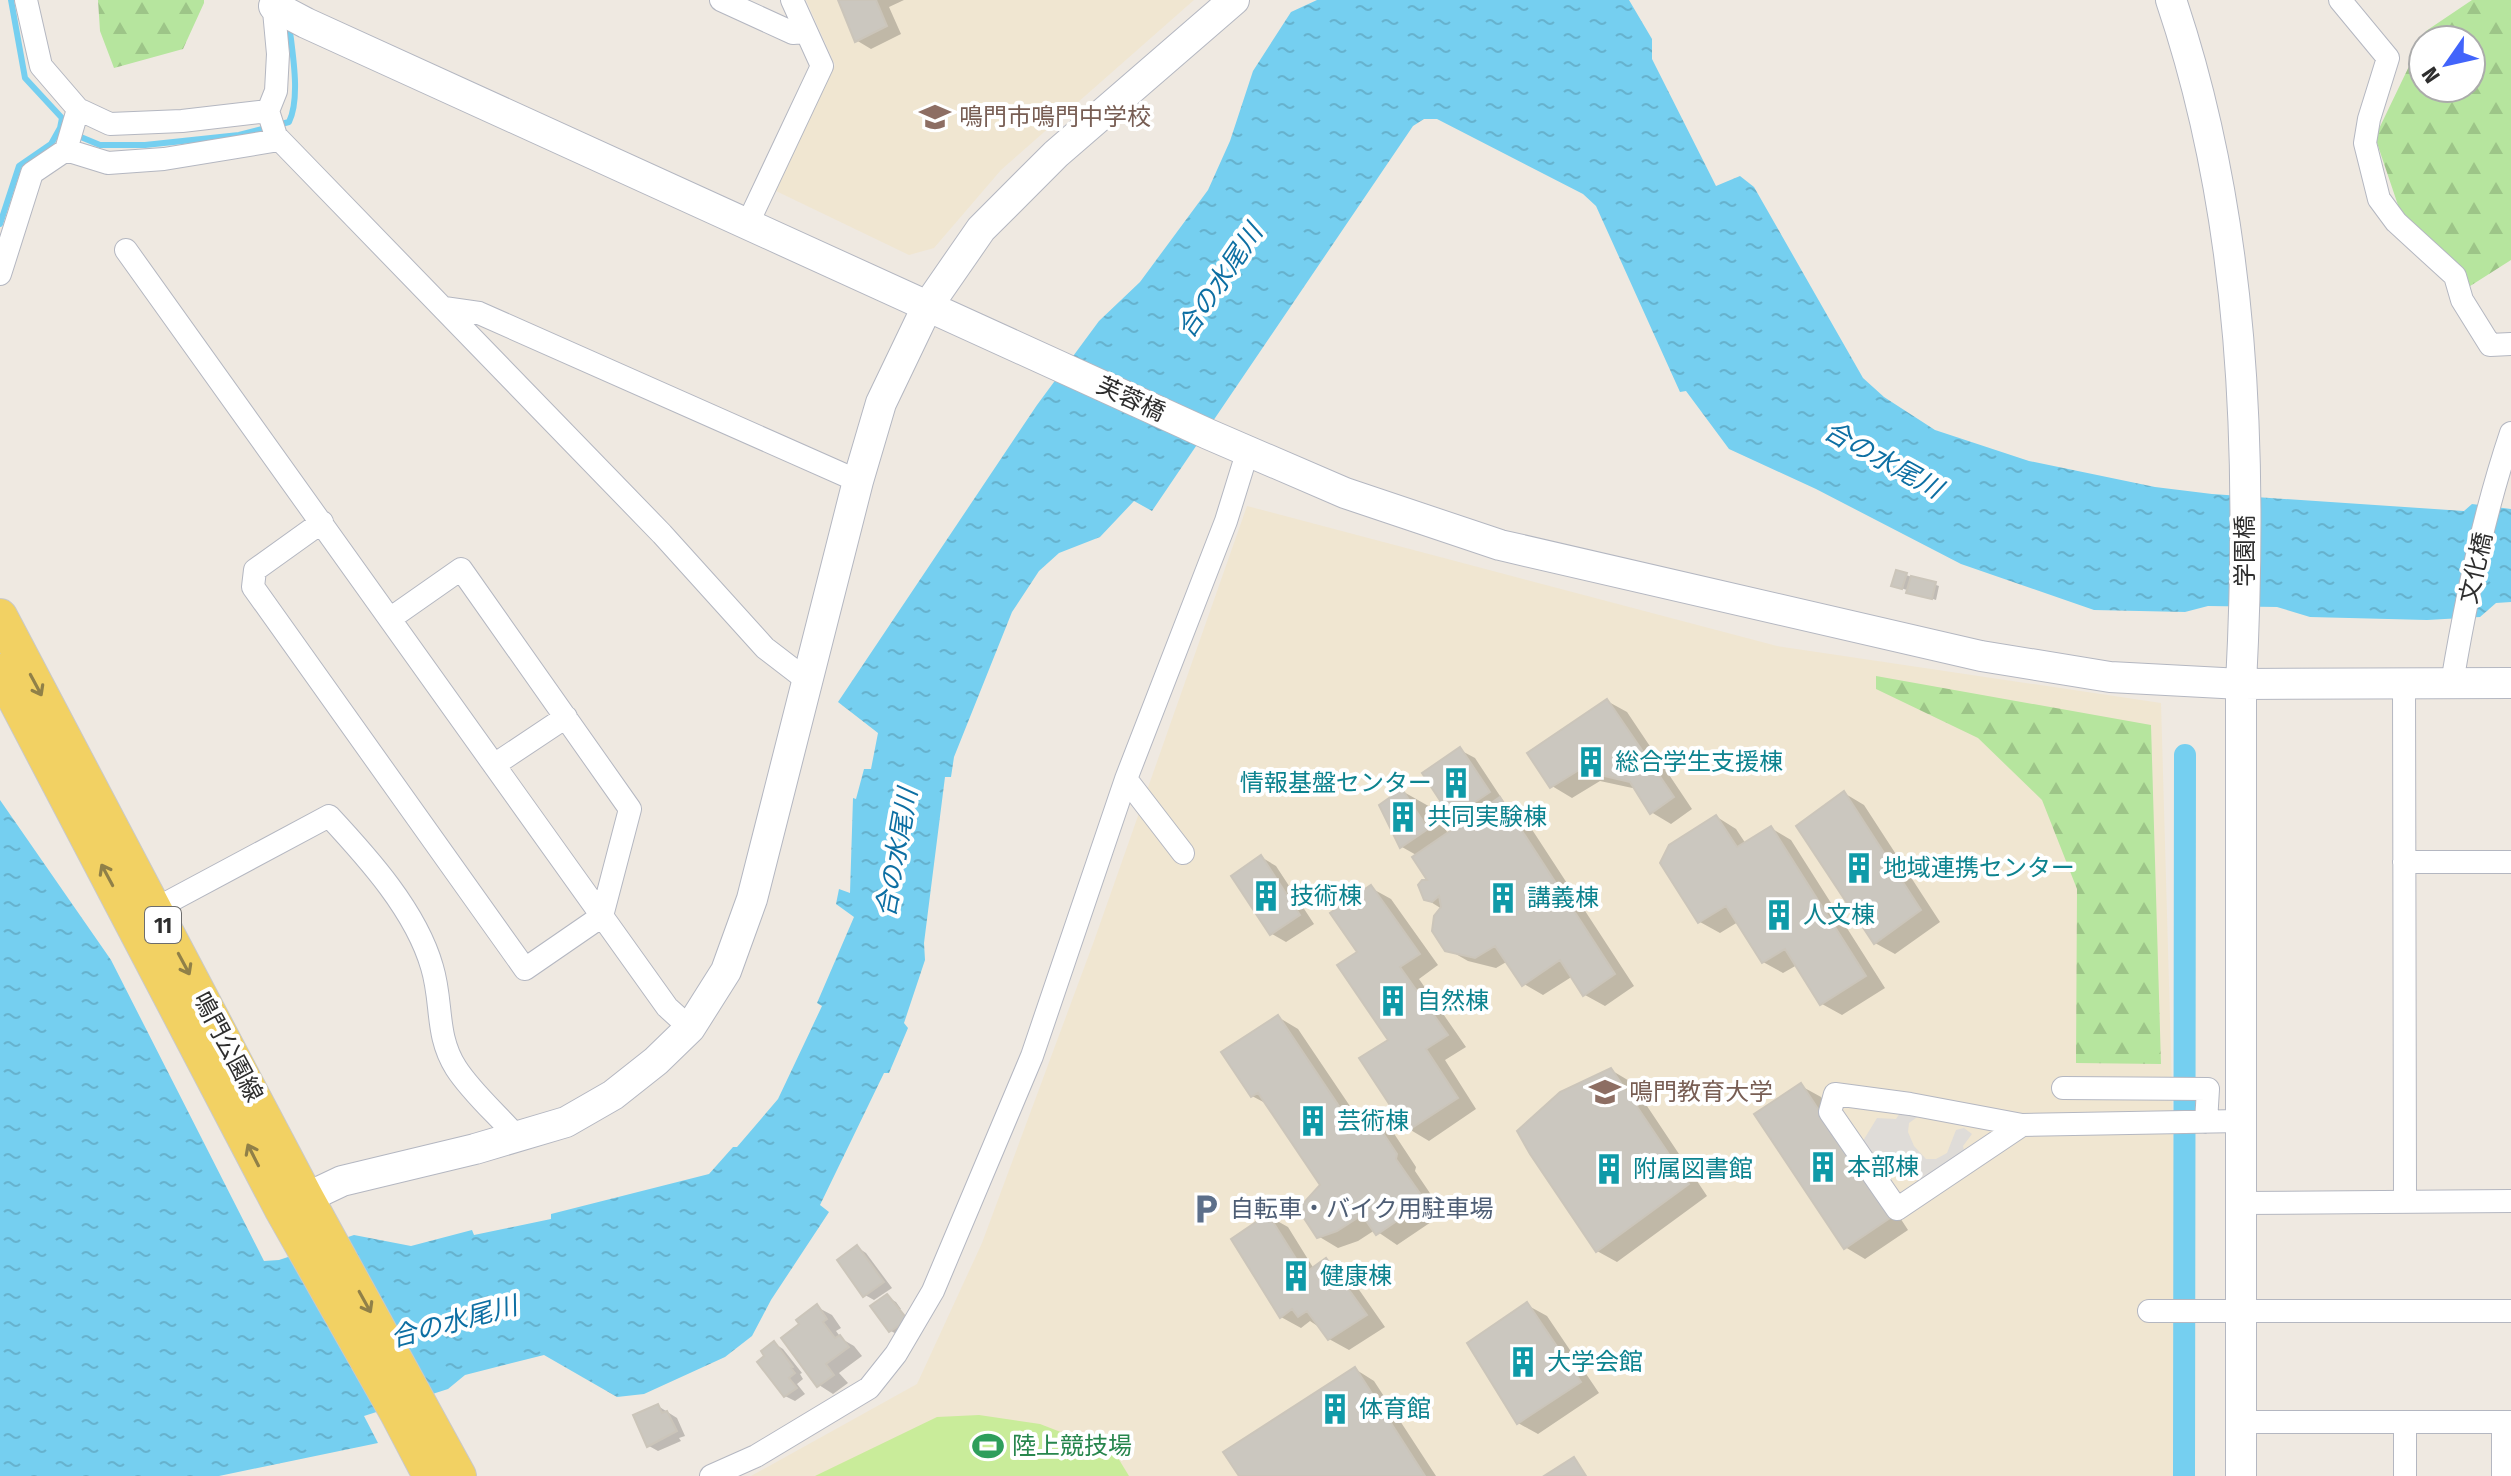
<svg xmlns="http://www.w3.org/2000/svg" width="2511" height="1476" viewBox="0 0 2511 1476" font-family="'Fira Sans Condensed','Noto Sans JP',sans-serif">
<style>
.education{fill:#f0e6d1}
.forest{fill:url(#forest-firs);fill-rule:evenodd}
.pitch{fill:#c9ec9a}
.plaza{fill:#dfdcd8}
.water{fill:url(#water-ripples)}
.shadow{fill:#0003}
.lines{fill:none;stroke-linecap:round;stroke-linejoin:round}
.stream{stroke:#75cff0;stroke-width:6}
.canal{stroke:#75cff0;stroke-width:22}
.building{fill:#cbc7bf;stroke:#cbc5ba;stroke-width:2}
.street-casing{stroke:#b4b7c1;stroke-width:24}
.secondary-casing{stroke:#b4b7c1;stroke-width:32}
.primary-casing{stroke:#c9c9c9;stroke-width:36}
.street{stroke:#fff;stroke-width:22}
.secondary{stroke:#fff;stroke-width:30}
.primary{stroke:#f2d163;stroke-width:34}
.oneway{stroke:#908048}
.labels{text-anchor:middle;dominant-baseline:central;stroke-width:8;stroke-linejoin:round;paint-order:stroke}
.shield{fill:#fff;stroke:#6d6d6d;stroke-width:2}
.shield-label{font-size:22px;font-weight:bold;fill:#2e2e2e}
.education-label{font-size:24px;fill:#785e54;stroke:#fff;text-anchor:start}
.street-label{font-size:24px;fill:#2e2e2e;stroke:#fff}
.culture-label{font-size:24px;fill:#0d838f;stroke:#fff;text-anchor:start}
.service-label{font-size:24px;fill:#4e5e75;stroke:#fff;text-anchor:start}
.leisure-label{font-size:24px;fill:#27864d;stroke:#fff;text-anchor:start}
.water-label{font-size:26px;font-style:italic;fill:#0d6fa3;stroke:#fff}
</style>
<defs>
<pattern id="forest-firs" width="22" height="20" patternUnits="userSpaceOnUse" patternTransform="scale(2)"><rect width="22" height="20" fill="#b6e59e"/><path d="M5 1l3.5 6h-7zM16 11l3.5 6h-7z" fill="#9dc588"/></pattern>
<pattern id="water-ripples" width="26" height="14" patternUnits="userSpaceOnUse" patternTransform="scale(2)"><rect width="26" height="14" fill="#75cff0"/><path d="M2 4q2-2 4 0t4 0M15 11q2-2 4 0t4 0" fill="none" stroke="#66b2ce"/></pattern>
</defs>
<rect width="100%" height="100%" fill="#efe9e1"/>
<!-- education -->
<path class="education" d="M806 0H1194L1001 170 934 248 909 255 776 191 835 65Z
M1247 506 1777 646 2161 703 2183 1476H751L917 1384 982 1243 1094 941Z"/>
<!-- forest -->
<path class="forest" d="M98 0H204V3L183 49 114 68 100 31Z
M2472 0H2511V260L2467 288 2402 217 2375 137 2426 31ZM2423 40H2471V88H2423Z
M1876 676 2151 725 2161 1064 2076 1063 2077 889 2042 800 1978 738 1876 689Z"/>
<!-- pitch -->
<path class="pitch" d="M979 1415 1040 1424 1115 1453 1129 1476H815L937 1417Z"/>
<!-- plaza -->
<path class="plaza" d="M1900 1113 1920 1115 1909 1123 1908 1132 1914 1146 1926 1159H1936L1947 1153 1956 1130 1964 1128 1972 1134 1963 1146 1965 1154 1916 1184 1918 1178 1914 1162 1904 1155 1891 1163 1879 1162 1863 1141 1877 1118 1896 1119Z"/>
<!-- water -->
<path class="water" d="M1317 0H1629L1652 39V59L1716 186 1740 176 1754 187 1863 378 1884 397 1935 430 2029 461 2155 487 2212 494 2464 511 2472 504 2511 509V602L2496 603 2480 617 2427 620 2310 617 2277 607 2208 606 2185 612 2094 610 1961 564 1816 489 1729 449 1686 391 1680 392 1596 206 1583 194 1437 119H1424L1413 126 1152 511 1134 501 1100 537 1059 553 1039 571 1012 612 954 757 951 777H945L924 943 925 960 904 1023 908 1028 889 1073H884L820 1205 829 1212 771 1300 752 1336 725 1357 644 1394 617 1397 544 1355 465 1375 448 1389 364 1416 378 1443 219 1476H0V800L111 960 264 1261 279 1260 354 1235 411 1246 472 1230 474 1235 551 1219V1214L709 1174 733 1147H737L778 1099 822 1006 817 1003 854 917 836 904 839 889 850 893 853 798 856 799 864 769H871L878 733 838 702 1037 405 1099 321 1140 282 1208 190 1230 141 1253 71 1291 12Z"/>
<!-- shadow -->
<path class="shadow" d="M840 0H904L889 7 901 34 871 49 856 40Z
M1906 575 1939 586 1936 600 1898 587Z
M1607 701 1627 712 1692 809 1671 824 1651 812 1637 789 1600 781 1572 798 1552 786Z
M1460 750 1475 758 1504 802 1520 811 1634 986 1605 1006 1585 995 1573 976 1543 995 1524 984 1508 961 1496 968 1468 961 1447 949 1442 909 1426 899 1430 882 1418 856 1402 847V791L1432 808 1449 835 1477 816 1472 813 1463 818 1448 810Z
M1844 793 1864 805 1940 922 1895 954 1875 943Z
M1717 817 1736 829 1746 844 1771 828 1791 840 1885 988 1842 1015 1822 1004 1797 965 1783 973 1763 962 1738 922 1720 933 1700 922Z
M1261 857 1276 866 1314 924 1286 942 1272 934 1234 877Z
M1371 888 1391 899 1438 965 1419 979 1466 1047 1445 1060 1476 1109 1429 1141 1409 1129 1391 1040 1360 952Z
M1278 1017 1298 1029 1362 1124 1371 1117 1391 1129 1416 1167 1415 1171 1440 1208 1437 1218 1397 1245 1375 1230 1358 1241 1338 1248 1318 1236 1322 1185 1269 1105 1252 1096Z
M1611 1070 1631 1082 1707 1196 1617 1262 1597 1251Z
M1801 1086 1821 1097 1908 1230 1865 1259 1845 1247Z
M1268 1216 1288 1227 1314 1269 1326 1260 1346 1271 1385 1327 1349 1350 1329 1339 1319 1327 1310 1321 1301 1328 1281 1317Z
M857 1247 866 1253 892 1288 874 1300 865 1295Z
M887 1297 896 1302 901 1309H898L911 1328 900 1336 891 1331Z
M1527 1305 1547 1316 1599 1393 1538 1434 1518 1423Z
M817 1307 832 1315 841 1328 836 1331 842 1339 854 1346 862 1356 839 1373 848 1383 833 1394 819 1385 802 1325Z
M774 1343 783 1349 802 1373 800 1374 803 1379 797 1384 805 1394 795 1401 785 1396Z
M1355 1369 1374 1381 1436 1476H1241Z
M658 1406 677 1418 685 1436 679 1438 681 1441 658 1451 649 1446Z"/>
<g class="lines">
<!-- stream -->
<path class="stream" d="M11 0 25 78 62 118 60 128 66 131
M76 135 100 145H145L239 135 289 122C301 97 292 51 289 23
M0 224 19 166 51 144 60 128"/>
<!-- canal -->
<path class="canal" d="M2184 1476 2185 755"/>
</g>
<!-- building -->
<path class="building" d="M838 0H876L887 26 855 42Z
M1896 570 1907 573 1902 589 1891 586Z
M1911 576 1936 582 1932 599 1906 593Z
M1607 699 1674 797 1650 814 1630 782 1579 770 1550 788 1527 753Z
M1460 747 1490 792 1463 810 1459 803 1447 811 1422 773Z
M1402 789 1428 829 1400 848 1379 805Z
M1844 791 1921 910 1874 944 1796 826Z
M1500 797 1615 974 1583 996 1560 960 1522 986 1495 946 1475 958 1445 951 1432 931 1434 916 1441 907 1439 896 1432 902 1424 900 1418 885 1422 880H1427L1412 857Z
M1716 815 1737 847 1771 826 1866 976 1820 1005 1785 949 1762 963 1726 906 1698 923 1660 863 1669 845Z
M1261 855 1300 915 1270 935 1231 876Z
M1371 885 1420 954 1400 967 1448 1035 1426 1049 1458 1098 1407 1131 1359 1058 1388 1040 1337 965 1357 952 1330 913Z
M1278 1015 1353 1127 1371 1115 1397 1154 1396 1159 1421 1195 1417 1207 1376 1235 1362 1215 1337 1231 1317 1238 1298 1209 1320 1185 1258 1093 1251 1097 1221 1052Z
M1611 1068 1689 1184 1596 1252 1530 1154 1517 1131 1560 1092Z
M1801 1083 1890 1218 1844 1249 1754 1114Z
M1268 1214 1305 1273 1326 1258 1367 1315 1328 1340 1307 1311 1298 1317 1292 1309 1280 1318 1231 1239Z
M857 1245 884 1282 863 1297 837 1260Z
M887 1294 908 1320 889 1332 870 1306Z
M1527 1302 1581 1382 1517 1424 1467 1343Z
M817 1304 827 1319 823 1322 835 1338 840 1335 849 1347 826 1364 834 1375 817 1387 781 1338 799 1324 796 1320Z
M774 1341 793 1367 791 1368 795 1373 789 1378 797 1388 784 1397 757 1362 764 1356 761 1351Z
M1355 1367 1425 1476H1239L1223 1452Z
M658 1404 662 1413 667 1411 677 1431 647 1447 633 1415Z
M1574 1457 1586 1476H1544Z"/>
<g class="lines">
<defs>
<path id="street" d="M26 0 41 66 78 109
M273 0 278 54 276 91 268 111 276 136 662 534 765 648 808 681
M721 0 793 33 806 32
M2340 0 2388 58 2369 119 2365 143 2379 199 2396 222 2455 276 2462 300 2490 345 2511 344
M66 150 108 163 164 159 279 140
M747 225 822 66 792 0
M126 250 667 1007 690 1028
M0 274 32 173 66 150 78 109 110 124 182 121 268 111
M444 308 479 313 858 481
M322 522 255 570 253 587 525 969 602 916 630 809 461 569 391 618
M2404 683 2405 1201
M2452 683C2466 599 2484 513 2511 433
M494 765 566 717
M1126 779 1183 853
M2404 862H2511
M144 915 329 816C368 858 416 911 432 967 443 1003 435 1035 456 1068 472 1093 498 1115 517 1137
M2063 1088 2208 1089 2206 1122
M2022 1125 1897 1209 1830 1112 1835 1094 1910 1104 2022 1125 2240 1121
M2240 1203 2511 1201
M2149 1311H2511
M2240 1422H2511
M2503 1422V1476
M711 1476 756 1456 869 1388 896 1354 933 1291 1032 1056 1126 779 1226 521 1248 450
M2405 1476V1422"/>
<path id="secondary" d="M2171 0C2245 219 2253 455 2241 684V1476
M274 6 306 23 1208 434 1345 493 1500 545 1981 656 2110 677 2241 684 2511 683
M287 1207 342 1181 475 1149 566 1122 613 1095 656 1061 690 1028 726 971 752 899 858 481 881 403 927 307 981 229 1056 154 1234 0"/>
<path id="primary" d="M0 616 306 1197 459 1476
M0 671 282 1210 397 1413 430 1476"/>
</defs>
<!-- street casing -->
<use href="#street" class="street-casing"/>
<!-- secondary casing -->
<use href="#secondary" class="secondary-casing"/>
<!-- primary casing -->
<use href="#primary" class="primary-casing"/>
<!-- street -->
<use href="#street" class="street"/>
<!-- secondary -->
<use href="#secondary" class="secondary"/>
<!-- primary -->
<use href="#primary" class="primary"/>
</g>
<!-- one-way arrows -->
<defs><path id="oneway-shaft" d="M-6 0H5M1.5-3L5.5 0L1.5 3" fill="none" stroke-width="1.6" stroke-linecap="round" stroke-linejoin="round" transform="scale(2)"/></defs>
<g class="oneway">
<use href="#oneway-shaft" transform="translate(36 685) rotate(62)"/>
<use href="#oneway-shaft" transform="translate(107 875) rotate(-118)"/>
<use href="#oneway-shaft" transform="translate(184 964) rotate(62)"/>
<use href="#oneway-shaft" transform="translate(253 1155) rotate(-117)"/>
<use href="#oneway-shaft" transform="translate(365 1302) rotate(61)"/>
</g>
<!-- icons -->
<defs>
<symbol id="school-bare" viewBox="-9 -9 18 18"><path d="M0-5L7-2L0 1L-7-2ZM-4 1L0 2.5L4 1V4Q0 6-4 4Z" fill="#8d6e63" stroke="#fff" stroke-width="2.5" paint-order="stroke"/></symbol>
<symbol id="building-bare" viewBox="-9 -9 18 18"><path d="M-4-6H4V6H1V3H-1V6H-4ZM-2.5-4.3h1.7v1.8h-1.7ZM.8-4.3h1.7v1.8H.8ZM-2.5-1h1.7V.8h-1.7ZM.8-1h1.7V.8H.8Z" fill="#0f9aa8" stroke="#fff" stroke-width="2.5" paint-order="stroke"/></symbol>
<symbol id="university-bare" viewBox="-9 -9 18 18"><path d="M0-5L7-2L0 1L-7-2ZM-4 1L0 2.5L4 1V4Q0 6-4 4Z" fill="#8d6e63" stroke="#fff" stroke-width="2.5" paint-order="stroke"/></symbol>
<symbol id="parking-bare" viewBox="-9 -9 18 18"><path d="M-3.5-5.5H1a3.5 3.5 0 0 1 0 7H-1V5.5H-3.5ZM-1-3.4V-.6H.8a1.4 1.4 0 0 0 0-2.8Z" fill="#5c6f8a" stroke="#fff" stroke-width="2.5" paint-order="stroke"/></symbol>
<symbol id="stadium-bare" viewBox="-9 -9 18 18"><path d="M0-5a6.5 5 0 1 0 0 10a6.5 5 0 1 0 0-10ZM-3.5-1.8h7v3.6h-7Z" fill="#2e9e5b" stroke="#fff" stroke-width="2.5" paint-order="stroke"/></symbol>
</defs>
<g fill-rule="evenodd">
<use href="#school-bare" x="913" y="95" width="44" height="44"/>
<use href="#building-bare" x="1569" y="740" width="44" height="44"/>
<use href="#building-bare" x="1434" y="761" width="44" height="44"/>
<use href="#building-bare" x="1381" y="795" width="44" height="44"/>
<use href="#building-bare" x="1837" y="846" width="44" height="44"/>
<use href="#building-bare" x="1244" y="874" width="44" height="44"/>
<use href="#building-bare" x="1481" y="876" width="44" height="44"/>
<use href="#building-bare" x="1757" y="893" width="44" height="44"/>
<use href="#building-bare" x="1371" y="979" width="44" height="44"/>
<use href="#university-bare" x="1583" y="1070" width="44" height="44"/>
<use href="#building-bare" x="1291" y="1099" width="44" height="44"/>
<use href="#building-bare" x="1801" y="1145" width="44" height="44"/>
<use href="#building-bare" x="1587" y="1147" width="44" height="44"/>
<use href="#parking-bare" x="1184" y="1187" width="44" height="44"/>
<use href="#building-bare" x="1274" y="1254" width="44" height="44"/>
<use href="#building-bare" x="1501" y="1340" width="44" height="44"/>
<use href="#building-bare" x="1313" y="1387" width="44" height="44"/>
<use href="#stadium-bare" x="966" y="1424" width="44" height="44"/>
</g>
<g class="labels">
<!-- shield labels -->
<rect class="shield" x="145" y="907" width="36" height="36" rx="6"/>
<g class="shield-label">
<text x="163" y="925">11</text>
</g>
<!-- education labels -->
<g class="education-label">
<text x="959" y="117">鳴門市鳴門中学校</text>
<text x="1629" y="1092">鳴門教育大学</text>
</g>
<!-- street labels -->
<g class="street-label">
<text transform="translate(1131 399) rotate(25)">芙蓉橋</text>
<text transform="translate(2245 551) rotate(-90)">学園橋</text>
<text transform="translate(2476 568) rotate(-77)">文化橋</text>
<text transform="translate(228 1047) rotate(62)">鳴門公園線</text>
</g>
<!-- culture labels -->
<g class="culture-label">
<text x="1615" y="762">総合学生支援棟</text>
<text x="1432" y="783" text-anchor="end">情報基盤センター</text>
<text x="1427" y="817">共同実験棟</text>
<text x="1883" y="868">地域連携センター</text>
<text x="1290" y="896">技術棟</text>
<text x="1527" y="898">講義棟</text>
<text x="1803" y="915">人文棟</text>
<text x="1417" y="1001">自然棟</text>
<text x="1337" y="1121">芸術棟</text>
<text x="1847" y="1167">本部棟</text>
<text x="1633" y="1169">附属図書館</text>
<text x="1320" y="1276">健康棟</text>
<text x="1547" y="1362">大学会館</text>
<text x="1359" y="1409">体育館</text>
</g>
<!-- service labels -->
<g class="service-label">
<text x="1230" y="1209">自転車・バイク用駐車場</text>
</g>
<!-- leisure labels -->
<g class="leisure-label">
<text x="1012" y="1446">陸上競技場</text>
</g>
<!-- water labels -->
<g class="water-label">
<text transform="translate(1220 281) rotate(-56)">合の水尾川</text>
<text transform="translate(1883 460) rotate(29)">合の水尾川</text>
<text transform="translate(897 853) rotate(-80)">合の水尾川</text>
<text transform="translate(454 1322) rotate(-15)">合の水尾川</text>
</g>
</g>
<!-- north arrow -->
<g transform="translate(2447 64) rotate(236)"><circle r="38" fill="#ffffff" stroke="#ababab" stroke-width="2"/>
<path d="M0-6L14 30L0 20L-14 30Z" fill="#4264fb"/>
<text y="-12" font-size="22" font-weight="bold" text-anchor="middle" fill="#2e2e2e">N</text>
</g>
</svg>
